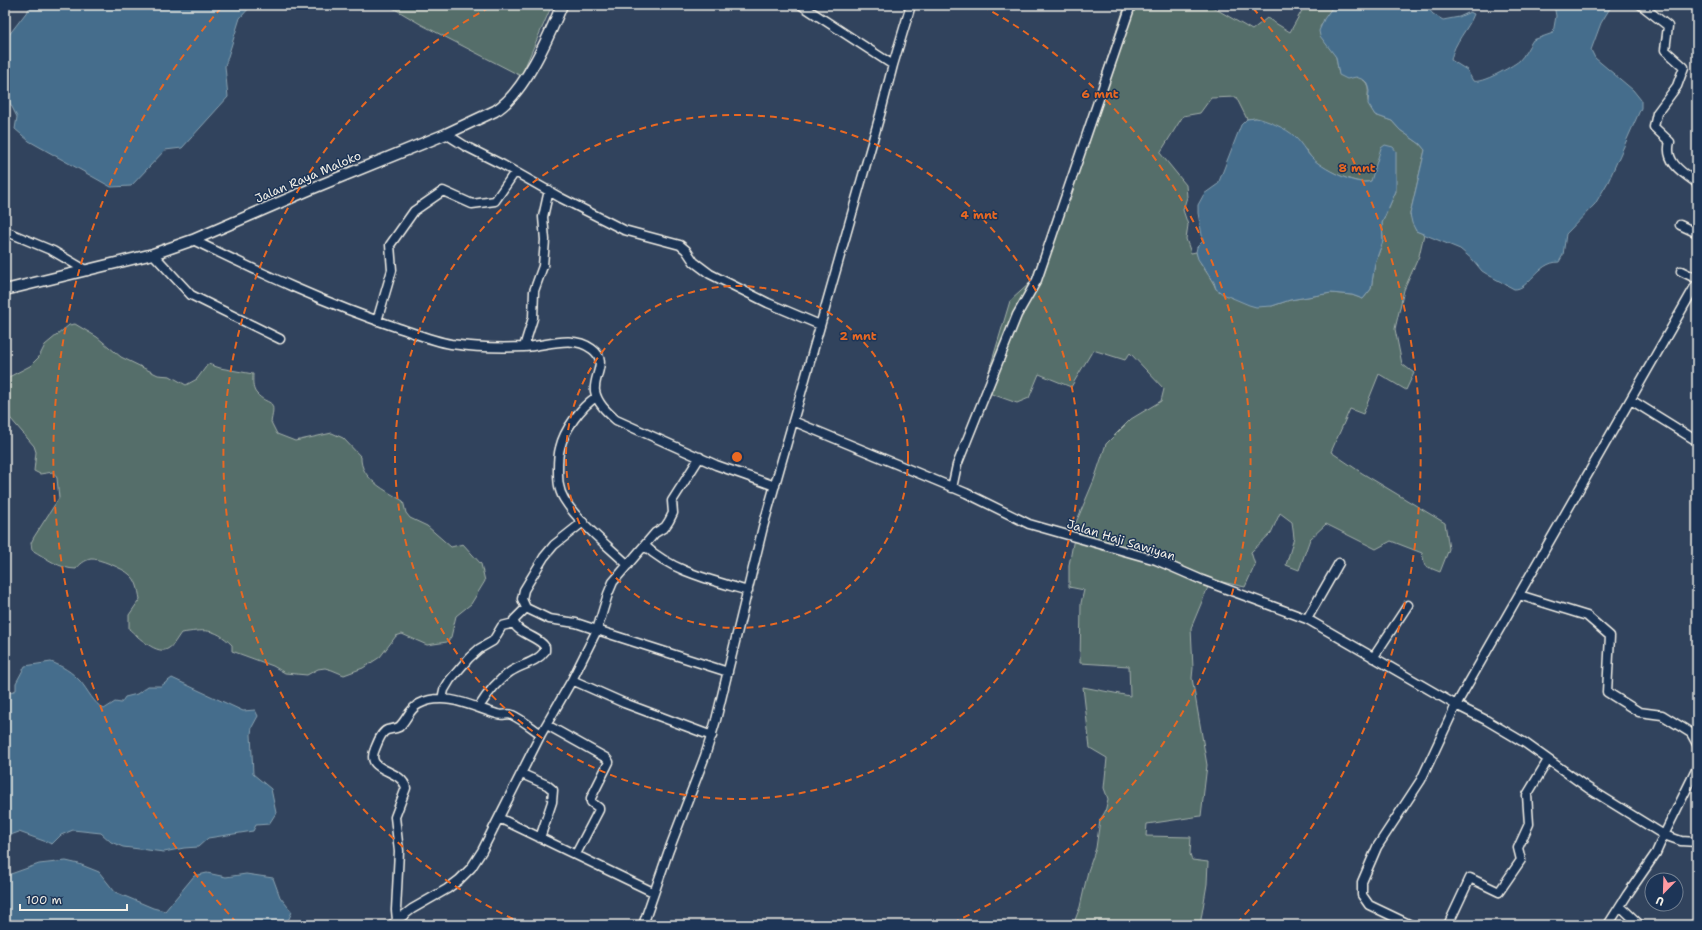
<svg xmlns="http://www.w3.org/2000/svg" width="1702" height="930" viewBox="0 0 1702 930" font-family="'Shantell Sans',sans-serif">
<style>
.green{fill:#546e6b;stroke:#a4b0aa;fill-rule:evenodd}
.water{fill:#446d8c;stroke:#8aa2b1}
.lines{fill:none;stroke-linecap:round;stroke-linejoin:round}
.minor-casing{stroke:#f4f1e8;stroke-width:11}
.tertiary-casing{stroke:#f4f1e8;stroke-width:13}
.minor{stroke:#1d3557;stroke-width:8}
.tertiary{stroke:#1d3557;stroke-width:10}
.ring{fill:none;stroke:#e96822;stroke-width:2;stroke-dasharray:7 5}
.labels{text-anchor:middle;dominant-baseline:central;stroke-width:3;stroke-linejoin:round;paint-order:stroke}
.street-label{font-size:12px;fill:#f4f1e8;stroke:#1d3557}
.centre{fill:#e96822;stroke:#1d3557;stroke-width:2}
.ring-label{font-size:12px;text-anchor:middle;font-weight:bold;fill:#e96822;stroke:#1d3557;stroke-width:3;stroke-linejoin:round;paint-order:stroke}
</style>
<rect width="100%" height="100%" fill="#31435d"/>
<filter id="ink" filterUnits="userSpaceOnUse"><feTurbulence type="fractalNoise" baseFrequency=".025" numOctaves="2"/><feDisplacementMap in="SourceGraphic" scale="8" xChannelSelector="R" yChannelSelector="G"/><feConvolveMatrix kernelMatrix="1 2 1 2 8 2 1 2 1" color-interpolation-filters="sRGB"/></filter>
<g filter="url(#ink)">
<!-- green -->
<path class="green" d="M388 5H552L521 76 422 25Z
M1125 5H1209L1252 30 1267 18 1290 32 1305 5H1334L1320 27 1336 57 1339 74C1350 76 1366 75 1368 88 1369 93 1367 97 1368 101 1369 106 1373 111 1375 115L1392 121 1400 130 1420 144 1425 150 1410 214 1416 231 1424 234 1419 256 1404 290 1395 329 1402 364 1414 373 1406 390 1379 374 1363 414 1350 409 1331 452 1362 473 1445 523 1449 549 1440 572 1425 566 1422 553 1391 541 1376 549 1326 524 1310 539 1299 570 1286 565 1294 538 1292 522 1280 513 1271 533 1251 552 1255 565 1245 587 1209 579 1164 558 1072 532 1094 480 1106 444 1131 419 1161 401 1164 389 1130 353 1125 360 1093 350 1071 387 1039 374 1029 398 1017 403 983 391 1010 301 1031 282 1066 185ZM1236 97 1247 119 1256 118 1307 151C1312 166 1358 187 1371 181L1375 173 1396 191 1382 223 1383 241 1375 263 1371 289 1363 299 1352 295 1331 293 1290 300 1272 306 1216 289C1211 276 1200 266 1196 252L1191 253 1186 239 1188 225 1183 210 1187 197 1186 185 1160 153 1183 116 1200 113 1211 98Z
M75 324 97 337 121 357 158 375 170 376 186 385 197 379 208 364 220 368 253 374C253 380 252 388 256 393 268 407 277 396 271 422L277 434 295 441 332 433 343 438 361 457C360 479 387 491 403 501L406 513 410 518 427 526 451 547 463 544 481 564 485 581 471 604 456 616 451 637 447 642 427 645 402 634 396 636 380 657 363 668 344 675 332 670 325 668 318 669 307 675 285 673 273 666 232 651V645C214 627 204 630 181 633 177 638 174 645 169 648 158 657 137 636 129 629V615L140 599C138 589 137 580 129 574 124 569 98 558 91 559 85 560 80 564 76 569 60 569 46 558 32 550L31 543 34 537 59 498 57 478 53 472 40 474 34 471 36 452 34 446 5 412V379L30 366 39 357 45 345 69 325Z
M1074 538 1164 564 1208 587 1191 628 1193 668 1192 678 1207 765 1201 816 1147 824 1146 836 1191 837 1190 854 1192 860 1208 862 1207 884 1200 925H1073L1080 907 1088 871 1096 848 1100 820 1105 812 1108 799 1104 788 1107 758 1090 748 1083 687 1130 696 1129 666 1080 663 1081 603 1084 590 1069 587V565Z"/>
<!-- water -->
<path class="water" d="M32 5H252L240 18 225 66 228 97 182 148 165 150 131 186 111 187 29 141 15 129 17 117 5 93V40Z
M1334 5H1425L1433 14 1443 20 1459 17 1470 12 1474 14C1468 30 1454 42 1451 60L1467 70 1473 81C1482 84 1511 67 1519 61 1525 55 1528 47 1533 40L1553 33 1556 16 1554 5H1612L1601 23 1591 50 1595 58 1633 90 1641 100V108L1608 182 1595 204 1566 234 1563 255 1559 262C1537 262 1529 290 1514 289L1490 276 1482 271 1473 260 1460 249 1416 231 1412 223 1410 214 1425 150 1420 144 1400 130 1392 121 1375 115 1368 104 1369 91 1367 83 1364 80 1356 77 1347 79 1339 75 1336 57 1320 36 1319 31 1324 19Z
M1256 118C1264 119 1288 129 1294 136 1301 142 1305 151 1311 157 1321 168 1357 187 1371 181L1381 148 1385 145 1393 147 1396 151V191L1382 223 1383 241 1375 263 1371 289 1363 299 1352 295 1331 293 1290 300 1272 306 1256 307 1249 305 1223 294 1216 289 1214 282 1198 259 1196 252 1197 247 1203 241 1198 213V205L1204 194 1218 184 1241 125 1247 119Z
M51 662C62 666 72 672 80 681 88 690 93 703 104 709L115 702 121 703 125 697 137 694 148 686H161L172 678 243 711 255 710 258 716 252 727 251 734 253 774 271 789 276 813 269 824 256 825 253 831 208 838 198 847 184 848 164 852 123 847 111 842 101 833 73 830 61 835 52 844 19 832 5 837V695L16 690V683L25 666Z
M66 861 79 864 99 872 115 892 153 908 165 911 194 876 207 873 226 877 246 874 273 878 280 897 292 912 286 925H5V876L39 864Z"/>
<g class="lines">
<defs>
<path id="minor" d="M801 5 893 65
M1641 5 1668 26 1665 50 1684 67 1677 86 1657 113 1654 127 1670 142C1664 162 1683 173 1697 183
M446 134 465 146 503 165 561 198 624 230 680 245 686 250 694 262 710 274 768 303 820 325
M1680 225 1697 233
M5 231 53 251 87 271
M193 240C259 272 326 304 396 327 414 333 433 341 451 344 473 347 502 348 524 347 546 346 572 334 592 349 609 361 593 376 595 391 597 403 607 412 616 420L716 465 775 486
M153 254 191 295 280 339
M1681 271 1697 279
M377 321 392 270 390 245 414 211 443 191 472 204 495 201 515 172
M524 347 533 318 534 291 543 266 545 240 543 217 549 190
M596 397C581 407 564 430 560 448 558 455 558 462 558 469 558 480 558 489 564 499 578 522 608 546 628 565
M1631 400 1697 441
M793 421 966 493 1029 524 1156 560 1202 580 1307 619 1456 705 1486 720 1525 743 1588 788 1664 835 1681 841 1697 842
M952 488 957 465 1017 315 1037 280 1131 5
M583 522 554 545 544 557 524 590 522 599 526 608 549 619 576 623 597 630 608 594 613 582 655 533 665 527 669 521 673 513 672 501 700 457
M645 546C673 572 712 580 748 591
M1519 595 1587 616 1610 636 1607 692 1639 712 1662 715 1691 733 1697 744
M1307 619 1339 563
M1373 658 1408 605
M572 680 624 703 712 736
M442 699 444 690 450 680 469 658 479 649 493 641 502 626 514 623
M479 707C487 694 497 681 510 672 522 664 536 663 545 651V647C539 636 513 633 514 620L526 608
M547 725 606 758 609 762 591 798V802L599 808V810L576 854
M522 774 547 785 553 790 552 802 540 838
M499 818 653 892
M1620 906 1640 925
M397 920 396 910 399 851 395 817 406 788C402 768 364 773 375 749 377 744 381 732 387 730 390 729 395 729 399 727 407 720 409 709 419 704 445 691 473 707 497 714 502 716 508 713 512 715 523 720 532 728 541 734
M391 925 412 909 447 889 459 880 471 868 482 851 541 734 572 680 597 630 728 672
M643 925 669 850 705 756 716 720 763 527 880 115 893 65 911 5
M1411 925 1369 905 1362 895V882L1377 847 1421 780 1456 705 1697 283
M1448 925 1470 878 1499 892 1521 860 1518 848 1529 824 1527 795 1548 760
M1608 925 1627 895 1656 853 1664 835 1697 768"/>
<path id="tertiary" d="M5 290 153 254 193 240 311 189 446 134 495 111C524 94 549 36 562 5"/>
</defs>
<!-- minor casing -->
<use href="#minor" class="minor-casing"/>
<!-- tertiary casing -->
<use href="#tertiary" class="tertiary-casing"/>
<!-- minor -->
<use href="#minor" class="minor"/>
<!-- tertiary -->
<use href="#tertiary" class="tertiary"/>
</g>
</g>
<!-- distance rings -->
<g class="ring">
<circle cx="737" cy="457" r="171"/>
<circle cx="737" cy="457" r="342"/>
<path d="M524 924A513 513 0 0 1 492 6M982 6A513 513 0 0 1 950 924"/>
<path d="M237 923A684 684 0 0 1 221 8M1253 8A684 684 0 0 1 1237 923"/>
</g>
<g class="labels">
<!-- street labels -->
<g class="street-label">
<text transform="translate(308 177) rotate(-23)">Jalan Raya Maloko</text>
<text transform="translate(1121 540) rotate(17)">Jalan Haji Sawiyan</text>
</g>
</g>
<circle cx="737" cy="457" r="6" class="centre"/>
<g class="ring-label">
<text x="1100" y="98">6 mnt</text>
<text x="1357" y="172">8 mnt</text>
<text x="979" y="219">4 mnt</text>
<text x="858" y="340">2 mnt</text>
</g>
<!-- margin -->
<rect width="1702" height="930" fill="none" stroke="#1d3557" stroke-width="20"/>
<rect x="10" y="10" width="1682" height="910" fill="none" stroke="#f4f1e8" stroke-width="1.5" filter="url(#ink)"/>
<!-- north arrow -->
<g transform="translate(1664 892) rotate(203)"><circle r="19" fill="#1d3557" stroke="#738091"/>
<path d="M0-3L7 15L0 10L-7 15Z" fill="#ff9aa2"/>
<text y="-6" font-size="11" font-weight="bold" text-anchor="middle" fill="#f4f1e8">U</text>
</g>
<!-- scale -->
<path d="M20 904v6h107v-6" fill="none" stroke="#f4f1e8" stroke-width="2"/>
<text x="26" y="904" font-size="12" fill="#f4f1e8" stroke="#1d3557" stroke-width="3" paint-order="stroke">100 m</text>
</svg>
